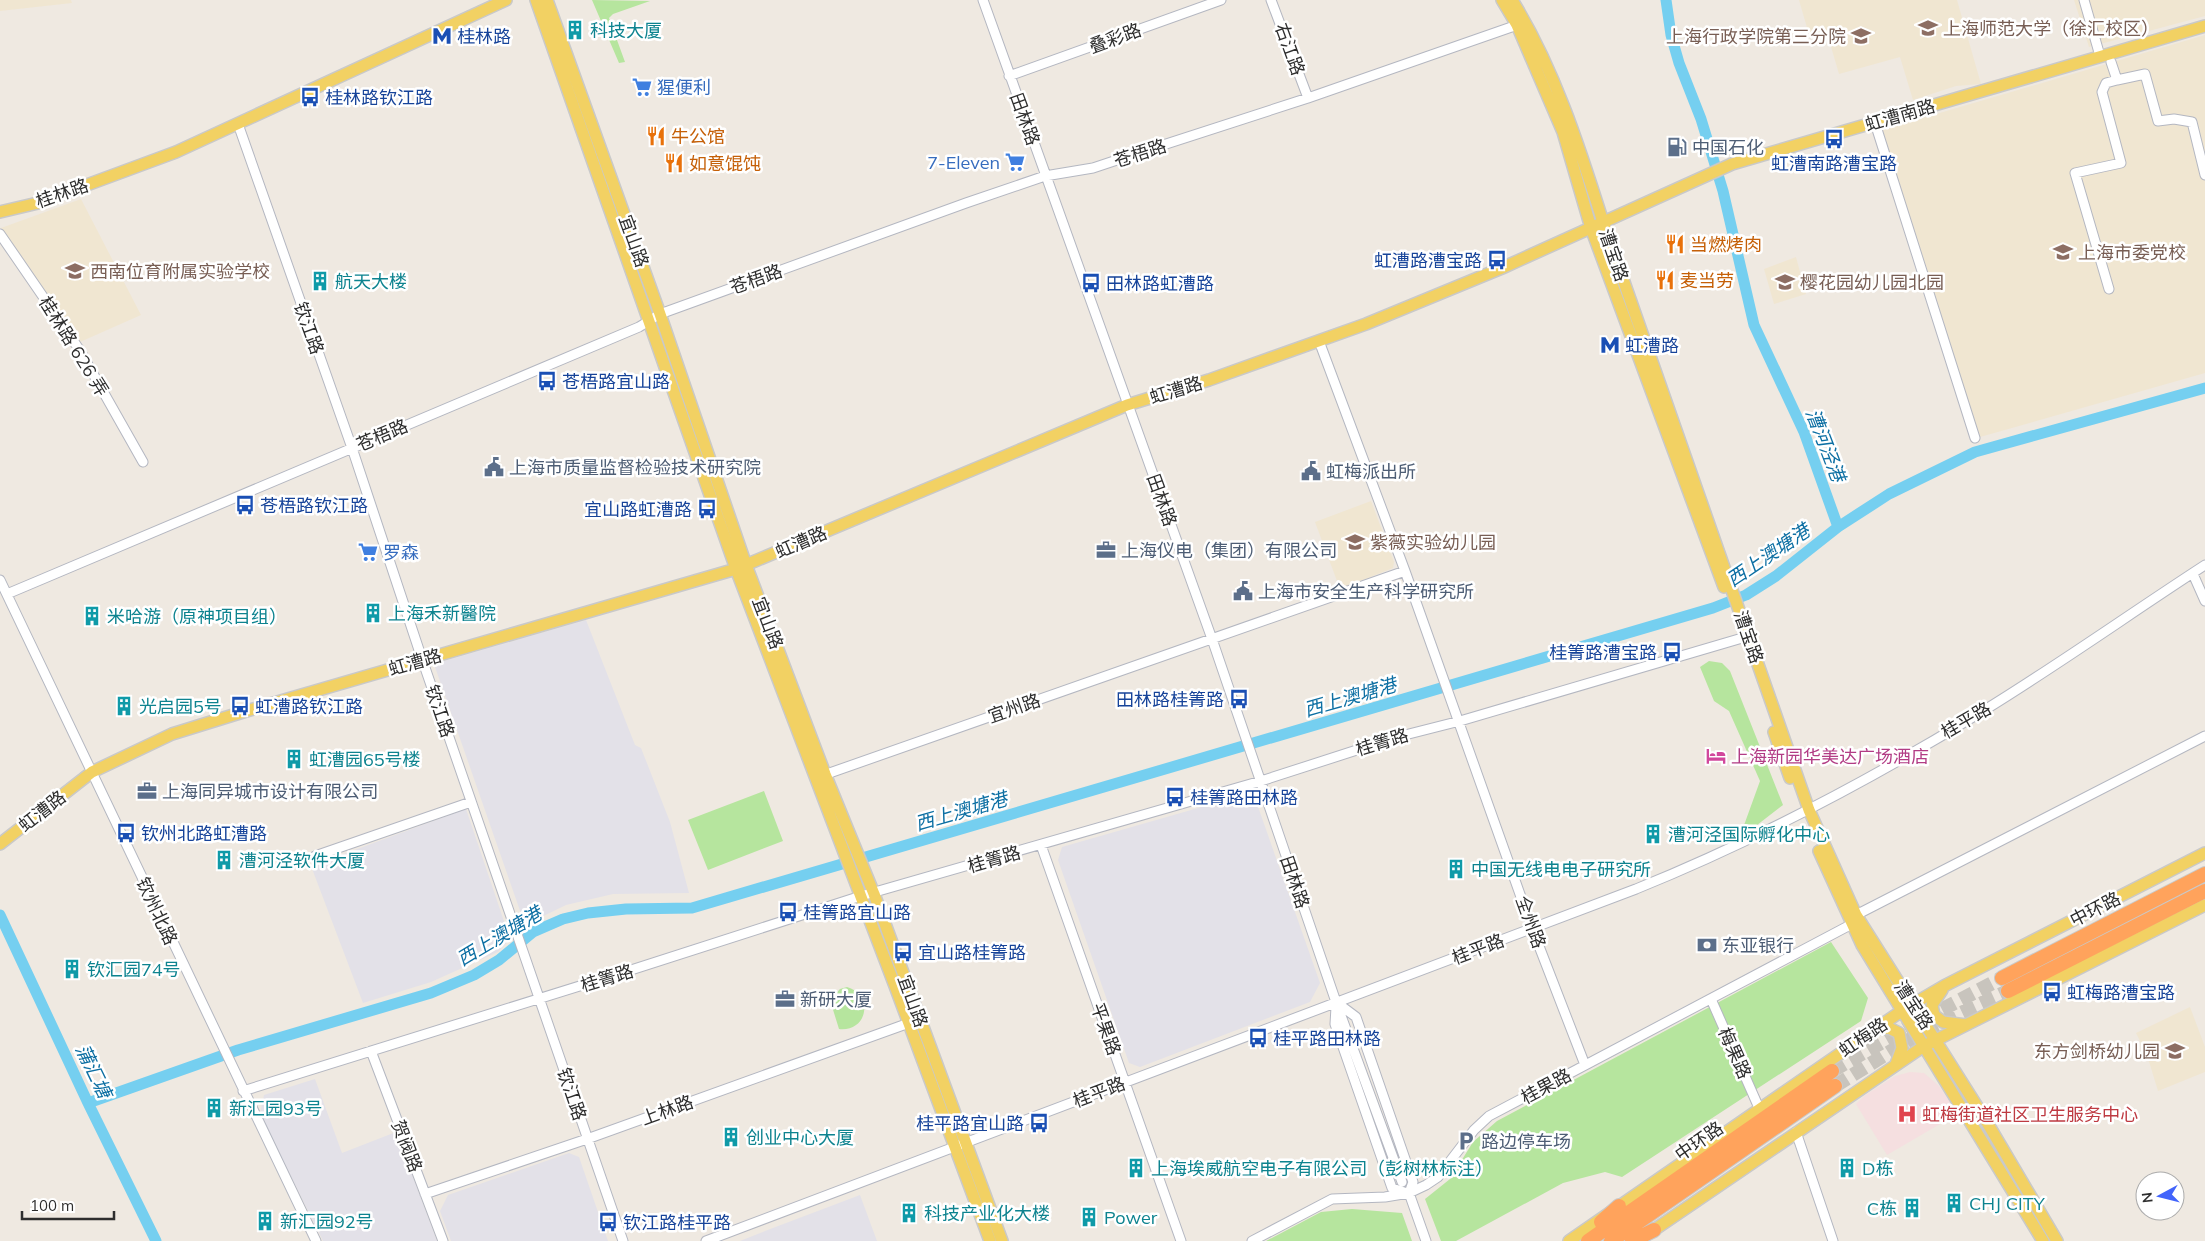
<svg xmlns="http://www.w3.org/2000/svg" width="2205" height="1241" viewBox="0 0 2205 1241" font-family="Mulish,'Noto Sans SC',sans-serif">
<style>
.industrial{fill:#e3e1e8}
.education{fill:#f0e6d1}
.medical{fill:#f5dfe0}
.green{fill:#b6e59e}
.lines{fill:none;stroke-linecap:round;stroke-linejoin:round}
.river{stroke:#75cff0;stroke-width:11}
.highway-tunnel{stroke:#c8c4bd;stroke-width:14;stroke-dasharray:14 7;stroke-linecap:butt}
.minor-casing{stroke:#b4b7c1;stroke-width:11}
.major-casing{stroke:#c9c9c9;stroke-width:14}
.highway-casing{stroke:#c9c9c9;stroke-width:16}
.minor{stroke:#fff;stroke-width:9}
.major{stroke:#f2d163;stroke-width:11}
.highway{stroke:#ffa35c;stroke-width:14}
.labels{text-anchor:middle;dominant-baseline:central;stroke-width:5;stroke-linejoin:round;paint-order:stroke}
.education-label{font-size:18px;fill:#785e54;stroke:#fff;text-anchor:start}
.culture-label{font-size:18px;fill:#0d838f;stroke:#fff;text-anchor:start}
.transit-label{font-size:18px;fill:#164399;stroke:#fff;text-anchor:start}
.street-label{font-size:18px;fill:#2e2e2e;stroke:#fff}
.shop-label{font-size:18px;fill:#366cbe;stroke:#fff;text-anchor:start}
.food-label{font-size:18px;fill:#c56008;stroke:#fff;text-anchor:start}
.service-label{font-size:18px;fill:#4e5e75;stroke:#fff;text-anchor:start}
.hotel-label{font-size:18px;fill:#b23c85;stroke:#fff;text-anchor:start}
.health-label{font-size:18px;fill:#be3a42;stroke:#fff;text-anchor:start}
.water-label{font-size:19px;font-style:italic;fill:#0d6fa3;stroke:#fff}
</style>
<rect width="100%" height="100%" fill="#efe9e1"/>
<!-- industrial -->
<path class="industrial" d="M586 620 635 745 641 748 670 822 689 893 613 894 566 905 525 925 434 664Z
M1240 796 1257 804 1320 983 1310 1002 1140 1067 1129 1063 1058 860 1062 847Z
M466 809 510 939 498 952 431 982 363 1003 311 866Z
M315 1079 342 1153 396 1132 437 1241H323L260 1114 264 1095Z
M569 1153 579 1157 608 1241H451L440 1211 448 1195Z
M860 1195 877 1241H740L765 1231Z"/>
<!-- education -->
<path class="education" d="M0 0H71L72 3 0 11Z
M1799 0H1957L1981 84 1956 86 1913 100 1900 57 1839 74 1827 33 1810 38Z
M2074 0H2205V16L2089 47Z
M2205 35V373L1980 437 1882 130Z
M81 199 141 315 80 342 1 228Z
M1796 257 1806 294 1774 304 1764 269Z
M1371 501 1394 562 1393 568 1340 589 1315 522Z
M2190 1007 2205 1047V1072L2158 1091 2147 1055 2136 1033Z"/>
<!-- medical -->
<path class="medical" d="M1910 1072 1924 1073 1939 1086 1952 1105V1117L1887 1155 1856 1104 1864 1096 1895 1076Z"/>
<!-- green -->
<path class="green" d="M592 0 650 1 613 14 609 18 625 62 619 63Z
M1709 661 1722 663 1730 671 1783 805 1739 839 1760 781 1729 711 1714 701 1700 667Z
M764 791 783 841 708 870 688 820Z
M1831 942 1868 998 1861 1021 1622 1177 1605 1172 1563 1183 1456 1241H1441L1425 1199 1450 1179 1473 1142 1497 1121Z
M847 987C873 994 869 1032 839 1029L830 1000 840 989Z
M1352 1209 1402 1213 1412 1241H1266L1321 1212Z"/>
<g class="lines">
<!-- river -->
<path class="river" d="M1666 0 1671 35 1679 63 1701 119 1723 191 1754 325 1804 432 1838 527
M0 915 88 1103 156 1241
M88 1103 238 1050 431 993 474 975 499 960 533 932 563 919 588 913 626 909 692 908 1713 608 1746 595 1776 576 1838 527 1889 494 1975 452 2205 388"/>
<!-- highway-tunnel -->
<path class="highway-tunnel" d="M1832 1071 1905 1029 2002 978
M1835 1086 1925 1030 2008 991"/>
<defs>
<path id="minor" d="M983 0 1212 639 1336 1002 1402 1182
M1271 0 1308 98
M2084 0 2100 56
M1009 76 1221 0
M2117 80 2145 74 2158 121 2174 119 2192 122 2205 175
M1875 123 1975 438
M238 124 352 448 422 659 623 1241
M0 234 79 349 143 462
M2109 289 2075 173 2121 163 2102 92 2106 83 2117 80 2111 62
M1319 341 1405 571 1532 928 1585 1065
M2193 574 2205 601
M0 580 316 1241
M7 594 639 327 660 314 966 203 1045 176 1093 168 1126 157 1308 98 1523 23
M821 776 1405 571
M1041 845 1181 1241
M315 856 471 802
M1856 915 2205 736
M1711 999 1759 1108
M1336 1002 1356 1017 1413 1182 1409 1193 1426 1241
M1336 1007 1335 1024 1392 1188 1407 1193
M371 1051 443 1241
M243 1091 631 970 861 896 1261 781 1397 737 1460 721 1749 636
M1796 1132 1833 1241
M425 1194 587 1139 909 1023
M706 1241 1636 889C1757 840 1872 779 1983 711 2058 665 2131 613 2205 565
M1252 1241 1332 1199 1385 1197 1409 1193 1426 1185 1438 1177 1474 1130 1489 1116 1852 924"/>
<path id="major" d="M536 0 736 569 895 986 990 1241
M547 0 660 314 746 565 825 774 874 894 1002 1241
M1502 0 1517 25 1563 132 1591 228 1724 587
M1512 0C1554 68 1579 146 1603 222L1809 810 1856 915 1985 1119 2057 1241
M0 212 38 203 176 152 506 0
M1774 732 1790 778
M0 844 92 772 172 734 243 712 736 569 1127 405 1209 380 1366 324 1502 268 1732 164 2205 26
M1819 851 1862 945 2043 1241
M1942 990 1932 1005 1934 1015 1943 1022 1966 1025
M1875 1029 1889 1028 1899 1033 1902 1048 1896 1064
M1648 1234 1924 1046 2205 905
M1569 1241 1903 1010 1944 986 2205 853"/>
<path id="highway" d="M2002 978 2205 874
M2008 991 2205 891
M1601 1222 1619 1206
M1588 1241 1832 1071
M1611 1241 1835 1086
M1632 1241 1654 1230"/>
</defs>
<!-- minor casing -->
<use href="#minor" class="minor-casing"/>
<!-- major casing -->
<use href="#major" class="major-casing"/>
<!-- highway casing -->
<use href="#highway" class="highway-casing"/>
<!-- minor -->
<use href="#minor" class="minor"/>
<!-- major -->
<use href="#major" class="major"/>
<!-- highway -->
<use href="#highway" class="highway"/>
</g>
<!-- icons -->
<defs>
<symbol id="university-bare" viewBox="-9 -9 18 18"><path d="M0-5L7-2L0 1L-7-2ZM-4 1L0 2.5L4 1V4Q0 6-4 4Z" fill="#8d6e63" stroke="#fff" stroke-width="2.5" paint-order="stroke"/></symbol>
<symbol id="building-bare" viewBox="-9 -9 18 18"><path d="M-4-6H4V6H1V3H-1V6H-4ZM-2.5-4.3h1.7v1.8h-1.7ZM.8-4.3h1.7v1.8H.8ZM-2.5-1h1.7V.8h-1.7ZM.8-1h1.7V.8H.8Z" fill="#0f9aa8" stroke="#fff" stroke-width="2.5" paint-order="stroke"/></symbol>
<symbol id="metro-bare" viewBox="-9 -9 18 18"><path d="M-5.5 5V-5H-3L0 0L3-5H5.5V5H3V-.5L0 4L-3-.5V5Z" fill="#1a4fb4" stroke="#fff" stroke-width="2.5" paint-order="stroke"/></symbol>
<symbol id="school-bare" viewBox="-9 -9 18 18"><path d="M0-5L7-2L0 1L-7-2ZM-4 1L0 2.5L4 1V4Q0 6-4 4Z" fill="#8d6e63" stroke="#fff" stroke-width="2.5" paint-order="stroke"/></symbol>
<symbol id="supermarket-bare" viewBox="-9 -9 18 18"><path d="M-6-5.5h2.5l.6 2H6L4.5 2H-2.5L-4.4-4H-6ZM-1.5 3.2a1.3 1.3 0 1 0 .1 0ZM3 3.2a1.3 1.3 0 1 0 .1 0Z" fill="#3f7fe0" stroke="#fff" stroke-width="2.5" paint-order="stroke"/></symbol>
<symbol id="bus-bare" viewBox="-9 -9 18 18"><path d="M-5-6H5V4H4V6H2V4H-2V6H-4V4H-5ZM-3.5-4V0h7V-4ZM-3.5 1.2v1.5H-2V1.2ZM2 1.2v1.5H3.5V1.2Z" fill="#1a4fb4" stroke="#fff" stroke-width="2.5" paint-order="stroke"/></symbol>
<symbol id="restaurant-bare" viewBox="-9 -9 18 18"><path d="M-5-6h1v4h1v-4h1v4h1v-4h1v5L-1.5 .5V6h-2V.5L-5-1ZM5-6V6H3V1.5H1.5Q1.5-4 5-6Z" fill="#e8710a" stroke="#fff" stroke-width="2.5" paint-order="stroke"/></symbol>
<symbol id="fuel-bare" viewBox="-9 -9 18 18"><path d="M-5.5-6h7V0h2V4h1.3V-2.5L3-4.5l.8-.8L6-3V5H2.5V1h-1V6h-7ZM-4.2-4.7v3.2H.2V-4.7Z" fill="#5c6f8a" stroke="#fff" stroke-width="2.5" paint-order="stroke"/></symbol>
<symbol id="civic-bare" viewBox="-9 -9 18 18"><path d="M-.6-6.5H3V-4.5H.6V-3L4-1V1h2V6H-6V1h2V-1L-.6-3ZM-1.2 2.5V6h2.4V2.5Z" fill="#5c6f8a" stroke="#fff" stroke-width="2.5" paint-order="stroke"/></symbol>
<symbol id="office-bare" viewBox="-9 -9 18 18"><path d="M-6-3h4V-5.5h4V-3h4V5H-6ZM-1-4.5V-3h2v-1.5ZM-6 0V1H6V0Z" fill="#5c6f8a" stroke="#fff" stroke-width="2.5" paint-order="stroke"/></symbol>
<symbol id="hotel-bare" viewBox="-9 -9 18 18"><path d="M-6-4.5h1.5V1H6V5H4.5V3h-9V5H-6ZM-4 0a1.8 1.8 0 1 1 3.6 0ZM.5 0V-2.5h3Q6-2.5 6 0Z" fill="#d1479c" stroke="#fff" stroke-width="2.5" paint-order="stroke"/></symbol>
<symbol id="bank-bare" viewBox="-9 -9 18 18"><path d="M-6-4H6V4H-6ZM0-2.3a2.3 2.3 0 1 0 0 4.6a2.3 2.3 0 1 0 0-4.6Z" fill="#5c6f8a" stroke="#fff" stroke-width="2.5" paint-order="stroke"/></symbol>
<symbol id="hospital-bare" viewBox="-9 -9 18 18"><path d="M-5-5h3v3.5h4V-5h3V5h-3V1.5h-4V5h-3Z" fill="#e0444e" stroke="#fff" stroke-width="2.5" paint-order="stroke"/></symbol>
<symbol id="parking-bare" viewBox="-9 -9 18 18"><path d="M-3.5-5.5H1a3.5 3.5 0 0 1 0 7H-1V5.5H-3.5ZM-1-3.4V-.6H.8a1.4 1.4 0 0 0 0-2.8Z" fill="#5c6f8a" stroke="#fff" stroke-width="2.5" paint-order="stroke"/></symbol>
</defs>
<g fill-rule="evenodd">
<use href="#university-bare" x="1914" y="14" width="28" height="28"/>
<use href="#building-bare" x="561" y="16" width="28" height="28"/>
<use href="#metro-bare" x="428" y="22" width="28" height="28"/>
<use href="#school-bare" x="1847" y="22" width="28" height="28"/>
<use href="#supermarket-bare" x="628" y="73" width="28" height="28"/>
<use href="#bus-bare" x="296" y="83" width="28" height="28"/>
<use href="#restaurant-bare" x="642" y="122" width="28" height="28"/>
<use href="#bus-bare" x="1820" y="125" width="28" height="28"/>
<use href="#fuel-bare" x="1663" y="133" width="28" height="28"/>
<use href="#supermarket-bare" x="1001" y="148" width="28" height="28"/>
<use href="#restaurant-bare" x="660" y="149" width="28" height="28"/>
<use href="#restaurant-bare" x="1661" y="230" width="28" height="28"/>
<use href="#school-bare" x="2049" y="238" width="28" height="28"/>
<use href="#bus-bare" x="1483" y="246" width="28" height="28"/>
<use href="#school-bare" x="61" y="257" width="28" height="28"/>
<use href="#restaurant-bare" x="1651" y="266" width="28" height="28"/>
<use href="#building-bare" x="306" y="267" width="28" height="28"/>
<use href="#school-bare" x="1771" y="268" width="28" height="28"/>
<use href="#bus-bare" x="1077" y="269" width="28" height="28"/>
<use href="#metro-bare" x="1596" y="331" width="28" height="28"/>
<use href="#bus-bare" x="533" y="367" width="28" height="28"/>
<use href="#civic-bare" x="480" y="453" width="28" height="28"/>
<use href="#civic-bare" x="1297" y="457" width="28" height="28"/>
<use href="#bus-bare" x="231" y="491" width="28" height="28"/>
<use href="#bus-bare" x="693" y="495" width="28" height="28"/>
<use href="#school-bare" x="1341" y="528" width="28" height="28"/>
<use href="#office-bare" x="1092" y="536" width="28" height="28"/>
<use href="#supermarket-bare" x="354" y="538" width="28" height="28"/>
<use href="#civic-bare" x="1229" y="577" width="28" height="28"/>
<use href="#building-bare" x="359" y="599" width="28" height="28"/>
<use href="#building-bare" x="78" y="602" width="28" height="28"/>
<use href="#bus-bare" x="1658" y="638" width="28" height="28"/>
<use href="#bus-bare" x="1225" y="685" width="28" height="28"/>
<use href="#building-bare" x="110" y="692" width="28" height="28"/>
<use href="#bus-bare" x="226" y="692" width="28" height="28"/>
<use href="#hotel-bare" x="1702" y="742" width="28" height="28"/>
<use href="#building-bare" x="280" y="745" width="28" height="28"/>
<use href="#office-bare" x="133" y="777" width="28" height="28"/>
<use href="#bus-bare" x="1161" y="783" width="28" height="28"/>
<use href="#bus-bare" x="112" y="819" width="28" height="28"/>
<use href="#building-bare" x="1639" y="820" width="28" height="28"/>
<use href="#building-bare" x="210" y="846" width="28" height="28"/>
<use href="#building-bare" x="1442" y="855" width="28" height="28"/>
<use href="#bus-bare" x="774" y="898" width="28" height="28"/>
<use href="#bank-bare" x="1693" y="931" width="28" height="28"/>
<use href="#bus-bare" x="889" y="938" width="28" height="28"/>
<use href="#building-bare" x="58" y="955" width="28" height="28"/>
<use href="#bus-bare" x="2038" y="978" width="28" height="28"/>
<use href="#office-bare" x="771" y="985" width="28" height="28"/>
<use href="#bus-bare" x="1244" y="1024" width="28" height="28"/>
<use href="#school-bare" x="2161" y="1037" width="28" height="28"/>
<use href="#building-bare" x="200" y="1094" width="28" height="28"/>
<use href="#hospital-bare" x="1893" y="1100" width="28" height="28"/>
<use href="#bus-bare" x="1025" y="1109" width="28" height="28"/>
<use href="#building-bare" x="717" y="1123" width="28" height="28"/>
<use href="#parking-bare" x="1452" y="1127" width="28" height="28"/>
<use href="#building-bare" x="1122" y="1154" width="28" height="28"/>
<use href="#building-bare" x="1833" y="1154" width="28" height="28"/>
<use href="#building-bare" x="1940" y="1189" width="28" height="28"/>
<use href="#building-bare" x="1898" y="1194" width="28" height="28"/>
<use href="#building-bare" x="895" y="1199" width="28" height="28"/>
<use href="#building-bare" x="1075" y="1203" width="28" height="28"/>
<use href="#building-bare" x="251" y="1207" width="28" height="28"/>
<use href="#bus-bare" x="594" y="1208" width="28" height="28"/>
</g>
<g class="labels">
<!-- education labels -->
<g class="education-label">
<text x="1943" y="28">上海师范大学（徐汇校区）</text>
<text x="1846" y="36" text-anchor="end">上海行政学院第三分院</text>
<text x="2078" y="252">上海市委党校</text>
<text x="90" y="271">西南位育附属实验学校</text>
<text x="1800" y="282">樱花园幼儿园北园</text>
<text x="1370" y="542">紫薇实验幼儿园</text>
<text x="2160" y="1051" text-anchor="end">东方剑桥幼儿园</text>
</g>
<!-- culture labels -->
<g class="culture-label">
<text x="590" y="30">科技大厦</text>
<text x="335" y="281">航天大楼</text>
<text x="388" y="613">上海禾新醫院</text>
<text x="107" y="616">米哈游（原神项目组）</text>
<text x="139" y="706">光启园5号</text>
<text x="309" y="759">虹漕园65号楼</text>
<text x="1668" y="834">漕河泾国际孵化中心</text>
<text x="239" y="860">漕河泾软件大厦</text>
<text x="1471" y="869">中国无线电电子研究所</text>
<text x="87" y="969">钦汇园74号</text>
<text x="229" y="1108">新汇园93号</text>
<text x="746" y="1137">创业中心大厦</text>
<text x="1151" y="1168">上海埃威航空电子有限公司（彭树林标注）</text>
<text x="1862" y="1168">D栋</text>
<text x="1969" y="1203">CHJ CITY</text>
<text x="1897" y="1208" text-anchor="end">C栋</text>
<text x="924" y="1213">科技产业化大楼</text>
<text x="1104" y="1217">Power</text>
<text x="280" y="1221">新汇园92号</text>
</g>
<!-- transit labels -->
<g class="transit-label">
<text x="457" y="36">桂林路</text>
<text x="325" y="97">桂林路钦江路</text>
<text x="1834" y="163" text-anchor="middle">虹漕南路漕宝路</text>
<text x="1482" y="260" text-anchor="end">虹漕路漕宝路</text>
<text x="1106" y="283">田林路虹漕路</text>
<text x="1625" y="345">虹漕路</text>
<text x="562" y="381">苍梧路宜山路</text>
<text x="260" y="505">苍梧路钦江路</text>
<text x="692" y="509" text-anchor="end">宜山路虹漕路</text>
<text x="1657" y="652" text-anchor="end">桂箐路漕宝路</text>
<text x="1224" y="699" text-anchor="end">田林路桂箐路</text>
<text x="255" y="706">虹漕路钦江路</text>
<text x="1190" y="797">桂箐路田林路</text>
<text x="141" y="833">钦州北路虹漕路</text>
<text x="803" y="912">桂箐路宜山路</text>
<text x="918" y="952">宜山路桂箐路</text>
<text x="2067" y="992">虹梅路漕宝路</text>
<text x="1273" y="1038">桂平路田林路</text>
<text x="1024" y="1123" text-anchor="end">桂平路宜山路</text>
<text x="623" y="1222">钦江路桂平路</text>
</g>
<!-- street labels -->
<g class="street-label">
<text transform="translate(1115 38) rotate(-20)">叠彩路</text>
<text transform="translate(1290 49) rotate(70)">右江路</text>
<text transform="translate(1900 115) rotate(-16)">虹漕南路</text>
<text transform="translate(1025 119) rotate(70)">田林路</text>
<text transform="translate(1140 153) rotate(-18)">苍梧路</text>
<text transform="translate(62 193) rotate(-19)">桂林路</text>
<text transform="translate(634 241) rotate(70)">宜山路</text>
<text transform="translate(1614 255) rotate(71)">漕宝路</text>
<text transform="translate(756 279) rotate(-20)">苍梧路</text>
<text transform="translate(309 328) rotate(70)">钦江路</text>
<text transform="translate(74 346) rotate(58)">桂林路 626 弄</text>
<text transform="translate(1176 390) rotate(-17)">虹漕路</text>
<text transform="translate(382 435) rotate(-23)">苍梧路</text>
<text transform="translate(1162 500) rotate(70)">田林路</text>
<text transform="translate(801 542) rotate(-23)">虹漕路</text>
<text transform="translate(768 623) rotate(69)">宜山路</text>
<text transform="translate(1749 637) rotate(71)">漕宝路</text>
<text transform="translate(415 662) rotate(-16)">虹漕路</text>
<text transform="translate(1014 708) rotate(-19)">宜州路</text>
<text transform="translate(440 711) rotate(71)">钦江路</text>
<text transform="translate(1966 720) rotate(-30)">桂平路</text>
<text transform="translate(1382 742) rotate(-17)">桂箐路</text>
<text transform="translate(42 811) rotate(-38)">虹漕路</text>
<text transform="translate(994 859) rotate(-16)">桂箐路</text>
<text transform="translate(1295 882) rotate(71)">田林路</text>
<text transform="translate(2095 909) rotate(-27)">中环路</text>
<text transform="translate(157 911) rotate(65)">钦州北路</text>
<text transform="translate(1531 922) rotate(70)">全州路</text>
<text transform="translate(1478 949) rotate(-21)">桂平路</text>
<text transform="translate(607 978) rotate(-17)">桂箐路</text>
<text transform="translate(913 1001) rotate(70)">宜山路</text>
<text transform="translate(1914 1005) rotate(57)">漕宝路</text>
<text transform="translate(1106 1029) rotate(70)">平果路</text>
<text transform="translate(1863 1037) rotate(-34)">虹梅路</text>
<text transform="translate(1735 1053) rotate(66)">梅果路</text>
<text transform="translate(1546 1086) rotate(-28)">桂果路</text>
<text transform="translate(1099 1092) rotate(-21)">桂平路</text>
<text transform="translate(572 1094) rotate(71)">钦江路</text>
<text transform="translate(667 1110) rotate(-20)">上林路</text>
<text transform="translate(1699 1141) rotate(-35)">中环路</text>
<text transform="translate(407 1146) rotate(69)">贺阀路</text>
</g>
<!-- shop labels -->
<g class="shop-label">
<text x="657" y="87">猩便利</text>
<text x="1000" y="162" text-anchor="end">7-Eleven</text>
<text x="383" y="552">罗森</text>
</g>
<!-- food labels -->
<g class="food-label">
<text x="671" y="136">牛公馆</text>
<text x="689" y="163">如意馄饨</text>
<text x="1690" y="244">当燃烤肉</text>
<text x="1680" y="280">麦当劳</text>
</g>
<!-- service labels -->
<g class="service-label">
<text x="1692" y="147">中国石化</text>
<text x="509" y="467">上海市质量监督检验技术研究院</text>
<text x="1326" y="471">虹梅派出所</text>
<text x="1121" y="550">上海仪电（集团）有限公司</text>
<text x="1258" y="591">上海市安全生产科学研究所</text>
<text x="162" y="791">上海同异城市设计有限公司</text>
<text x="1722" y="945">东亚银行</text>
<text x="800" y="999">新研大厦</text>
<text x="1481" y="1141">路边停车场</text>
</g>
<!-- hotel labels -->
<g class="hotel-label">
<text x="1731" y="756">上海新园华美达广场酒店</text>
</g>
<!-- health labels -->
<g class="health-label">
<text x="1922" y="1114">虹梅街道社区卫生服务中心</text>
</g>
<!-- water labels -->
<g class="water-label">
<text transform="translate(1826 445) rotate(69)">漕河泾港</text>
<text transform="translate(1768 555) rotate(-34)">西上澳塘港</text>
<text transform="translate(1350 697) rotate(-16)">西上澳塘港</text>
<text transform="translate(961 811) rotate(-16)">西上澳塘港</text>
<text transform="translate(499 936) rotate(-31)">西上澳塘港</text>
<text transform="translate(94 1071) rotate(64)">蒲汇塘</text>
</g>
</g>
<!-- north arrow -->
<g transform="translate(2160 1196) rotate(263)"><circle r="24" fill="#ffffff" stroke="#ababab"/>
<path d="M0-4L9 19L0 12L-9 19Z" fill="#4264fb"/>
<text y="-8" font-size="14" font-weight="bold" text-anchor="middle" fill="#2e2e2e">N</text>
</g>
<!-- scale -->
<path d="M22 1211v8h92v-8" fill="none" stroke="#2e2e2e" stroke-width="2.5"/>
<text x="30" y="1211" font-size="15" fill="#2e2e2e" stroke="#ffffff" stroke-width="4" paint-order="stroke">100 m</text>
</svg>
